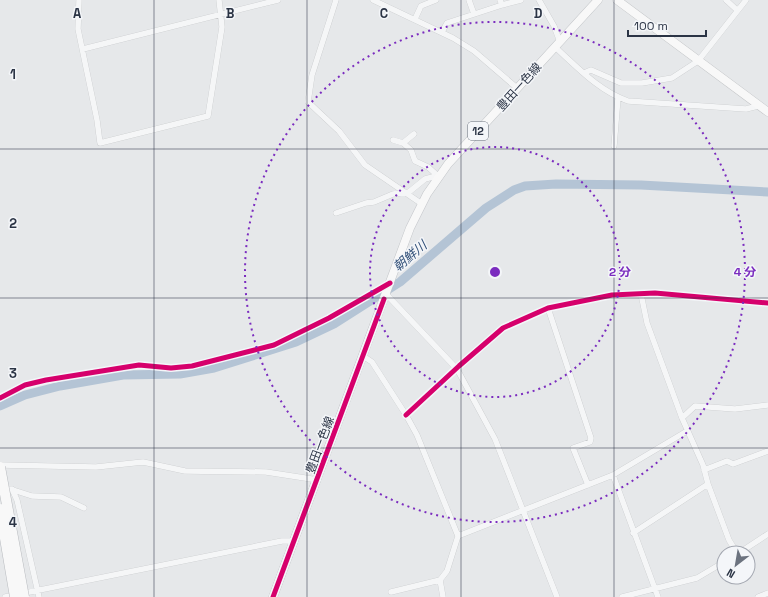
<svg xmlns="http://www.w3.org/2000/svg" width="768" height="597" viewBox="0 0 768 597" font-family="'Space Grotesk','Noto Sans JP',sans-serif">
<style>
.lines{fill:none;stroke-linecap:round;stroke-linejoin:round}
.river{stroke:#b4c4d5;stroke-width:9}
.street-casing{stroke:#c4c6c8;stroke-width:6}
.secondary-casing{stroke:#c4c6c8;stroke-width:9}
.primary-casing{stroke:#c2c5c8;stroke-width:9}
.street{stroke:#f5f6f7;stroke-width:5.5}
.secondary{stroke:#f8f8f8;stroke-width:8}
.primary{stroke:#f8f8f8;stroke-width:8}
.highway-bridge-casing{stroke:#b8bbbf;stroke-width:11;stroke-linecap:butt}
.highway-bridge{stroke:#f8f8f8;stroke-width:10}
.cycleway-casing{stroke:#f4f6f9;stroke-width:8}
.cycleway{stroke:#d6006c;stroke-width:5}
.grid{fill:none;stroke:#2b3445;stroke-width:1;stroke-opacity:0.55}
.ring{fill:none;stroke:#7b2cbf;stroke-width:2;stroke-dasharray:2 4}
.labels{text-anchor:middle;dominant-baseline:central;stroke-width:3;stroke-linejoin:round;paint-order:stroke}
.shield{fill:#f4f6f9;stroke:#676e7b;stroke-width:1}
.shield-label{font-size:11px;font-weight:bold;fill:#2b3445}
.street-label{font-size:12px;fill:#2b3445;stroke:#f4f6f9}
.water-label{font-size:13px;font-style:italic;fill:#34527a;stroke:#f4f6f9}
.grid-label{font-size:13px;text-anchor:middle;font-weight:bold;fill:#2b3445;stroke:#f4f6f9;stroke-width:3;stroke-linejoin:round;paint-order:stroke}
.centre{fill:#7b2cbf;stroke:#f4f6f9;stroke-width:2}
.ring-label{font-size:12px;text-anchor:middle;font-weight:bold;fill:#7b2cbf;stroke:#f4f6f9;stroke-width:3;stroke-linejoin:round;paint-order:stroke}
</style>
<rect width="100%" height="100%" fill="#e6e8ea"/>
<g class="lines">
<!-- river -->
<path class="river" d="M0 406 25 395 60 386 123 375 180 374 214 368 296 342 334 324 400 282 486 208 514 190 525 186 556 184 641 185 768 192"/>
<defs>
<path id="street" d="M79 0 78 29 97 120 100 143 208 116 222 27 219 0
M336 0 312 75 308 102 339 131 365 165 422 204
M373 0 453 38 474 51 517 88
M469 0 474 14
M539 0 554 26 560 42
M726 0 737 10
M502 5 521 0
M415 19 421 6 436 0
M442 32 447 23 502 5 500 0
M555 47C577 67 599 91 628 101L746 109 758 106
M83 49 278 0
M584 73 591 70 621 83H642L672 78 698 61 746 0
M414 134 403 143 411 150 415 161 428 167 437 175
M393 140 403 143
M614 146 618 98
M336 213 366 203 374 202 393 194 409 192 425 179 440 175
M386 294 457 369 495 439 557 597
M641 294 647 323 682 418 703 465 708 484 729 540 737 553
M548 308 591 438 590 442 573 448 588 485
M363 356 372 362 406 415 417 435 458 536 447 571 440 580 391 592
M0 398 25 385 46 380 139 365 171 368 192 366 274 345 329 318 390 283
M406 415 459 366 503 328 548 308 612 295 655 293 768 303
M682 418 695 406 735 409 768 405
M0 465 96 467 143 462 185 471 266 472 318 480
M704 470 727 461 733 464 768 451
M613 475 658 597
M10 489 32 496 61 497 84 508
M12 489 17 500 39 597
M633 533 708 484
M458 536 613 475 687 431
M739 553 768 534
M440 580 443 597
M5 597 282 541H295
M622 597 697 578 724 562
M758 597 768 593"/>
<path id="secondary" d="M617 0 768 112"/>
<path id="primary" d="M273 597 410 228 427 194 448 164 598 0"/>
</defs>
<!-- street casing -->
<use href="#street" class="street-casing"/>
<!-- secondary casing -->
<use href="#secondary" class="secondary-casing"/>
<!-- primary casing -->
<use href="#primary" class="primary-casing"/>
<!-- street -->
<use href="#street" class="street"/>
<!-- secondary -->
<use href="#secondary" class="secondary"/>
<!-- primary -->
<use href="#primary" class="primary"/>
<defs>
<path id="highway-bridge" d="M0 467 24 597
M0 509 15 597"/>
</defs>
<!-- highway-bridge casing -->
<use href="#highway-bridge" class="highway-bridge-casing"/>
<!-- highway-bridge -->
<use href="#highway-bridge" class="highway-bridge"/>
<defs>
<path id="cycleway" d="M0 398 25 385 46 380 139 365 171 368 192 366 274 345 329 318 390 283
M406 415 459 366 503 328 548 308 612 295 655 293 768 303
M273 597 384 299"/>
</defs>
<!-- cycleway casing -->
<use href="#cycleway" class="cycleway-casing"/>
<!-- cycleway -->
<use href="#cycleway" class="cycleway"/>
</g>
<!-- grid -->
<path class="grid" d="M154 0V597M307 0V597M461 0V597M614 0V597M0 149H768M0 298H768M0 448H768"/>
<!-- distance rings -->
<g class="ring">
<circle cx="495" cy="272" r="125"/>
<circle cx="495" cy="272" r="250"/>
</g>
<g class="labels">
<!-- shield labels -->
<rect class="shield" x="468" y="122" width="20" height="18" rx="3"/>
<g class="shield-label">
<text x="478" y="131">12</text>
</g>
<!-- street labels -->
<g class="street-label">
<text transform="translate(519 87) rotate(-48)">豊田一色線</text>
<text transform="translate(320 445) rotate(-70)">豊田一色線</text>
</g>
<!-- water labels -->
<g class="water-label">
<text transform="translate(410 256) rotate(-40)">朝鮮川</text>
</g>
</g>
<g class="grid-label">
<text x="77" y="18">A</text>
<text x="230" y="18">B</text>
<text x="384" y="18">C</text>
<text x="538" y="18">D</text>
<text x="13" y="79">1</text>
<text x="13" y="228">2</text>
<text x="13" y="378">3</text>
<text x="13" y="527">4</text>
</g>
<circle cx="495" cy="272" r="6" class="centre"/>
<g class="ring-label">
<text x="620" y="276">2 分</text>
<text x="745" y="276">4 分</text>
</g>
<!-- north arrow -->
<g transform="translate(736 565) rotate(211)"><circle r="19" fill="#f4f6f9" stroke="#a4a8b1"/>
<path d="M0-3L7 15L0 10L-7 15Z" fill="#6c737f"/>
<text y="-6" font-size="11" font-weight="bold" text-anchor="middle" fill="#2b3445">N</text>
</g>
<!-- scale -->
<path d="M628 30v6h78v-6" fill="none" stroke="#2b3445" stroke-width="2"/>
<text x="634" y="30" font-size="12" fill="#2b3445" stroke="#f4f6f9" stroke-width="3" paint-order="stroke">100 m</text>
</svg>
